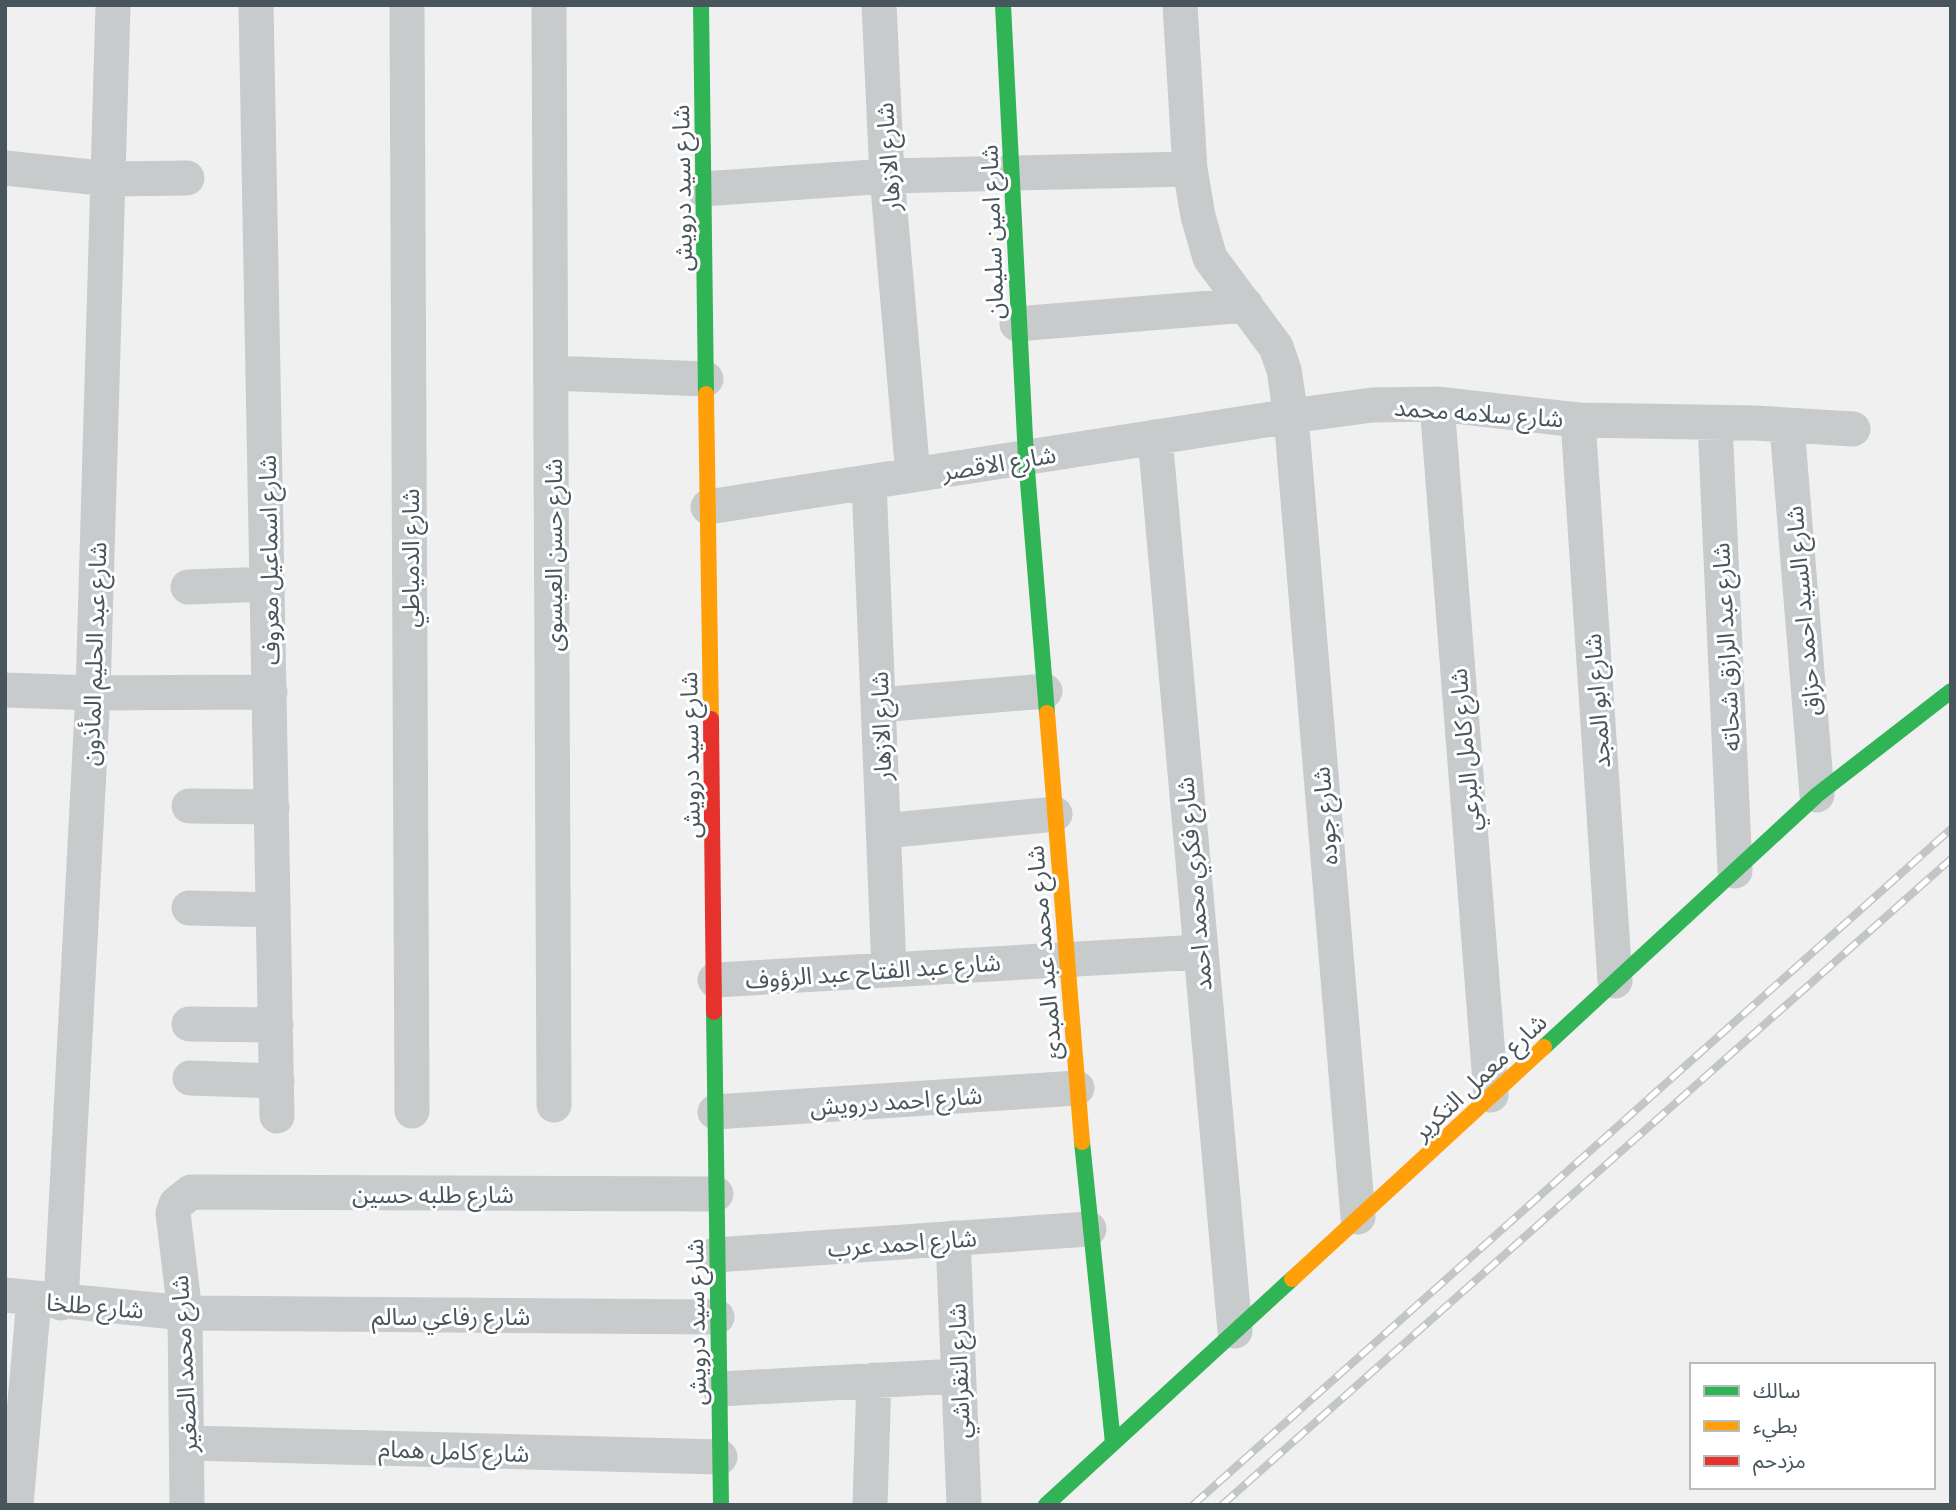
<svg xmlns="http://www.w3.org/2000/svg" width="1956" height="1510" viewBox="0 0 1956 1510" font-family="'Exo 2','Noto Sans Arabic',sans-serif">
<style>
.lines{fill:none;stroke-linecap:round;stroke-linejoin:round}
.street{stroke:#c7cbcc;stroke-width:35}
.fast{stroke:#30b455;stroke-width:16}
.slow{stroke:#ff9f0a;stroke-width:16}
.jam{stroke:#e5322d;stroke-width:16}
.rail-casing{stroke:#c3c6c7;stroke-width:8}
.rail{stroke:#fff;stroke-width:5;stroke-dasharray:16;stroke-linecap:butt}
.labels{text-anchor:middle;dominant-baseline:central;stroke-width:6;stroke-linejoin:round;paint-order:stroke}
.street-label{font-size:24px;fill:#48555c;stroke:#fff}
</style>
<rect width="100%" height="100%" fill="#f0f0f0"/>
<g class="lines">
<!-- street -->
<path class="street" d="M256 5 277 1116
M407 5 412 1111
M549 5 554 1105
M879 5 887 176 913 475
M1180 5 1190 169 1198 216 1210 258 1276 347 1284 370 1291 416 1372 405 1437 404 1578 420 1755 423 1853 429
M5 168 110 179 187 178
M703 189 887 176 1190 169
M1017 324 1246 305
M551 373 706 379
M1437 404 1491 1095
M1578 420 1615 981
M1715 423 1735 871
M1787 426 1817 795
M1155 437 1235 1331
M869 482 889 970
M708 507 1291 416 1358 1217
M188 587 269 584
M5 690 93 693 270 692
M879 705 1045 691
M189 806 272 807
M884 831 1055 814
M189 908 273 910
M715 980 1199 952
M189 1024 276 1025
M190 1078 277 1081
M715 1112 1077 1088
M953 1238 964 1505
M715 1255 1089 1229
M5 1295 185 1313 717 1317
M61 1303 93 693 113 5
M720 1389 957 1376
M188 1443 720 1457
M16 1505 34 1299
M187 1505 185 1313 173 1213 176 1204 191 1192 716 1194
M870 1505 874 1380"/>
<!-- fast -->
<path class="fast" d="M701 5 706 394
M1003 5 1026 458 1047 713
M714 1012 721 1505
M1544 1047 1817 795 1951 691
M1082 1142 1113 1443
M1046 1505 1292 1279"/>
<!-- slow -->
<path class="slow" d="M706 394 711 719
M1047 713 1082 1142
M1292 1279 1544 1047"/>
<!-- jam -->
<path class="jam" d="M711 719 714 1012"/>
<defs>
<path id="rail" d="M1193 1505 1951 829
M1222 1505 1951 859"/>
</defs>
<!-- rail casing -->
<use href="#rail" class="rail-casing"/>
<!-- rail -->
<use href="#rail" class="rail"/>
</g>
<g class="labels">
<!-- street labels -->
<g class="street-label">
<text transform="translate(887 157) rotate(-94)">شارع الازهار</text>
<text transform="translate(681 188) rotate(-91)">شارع سيد درويش</text>
<text transform="translate(991 232) rotate(-92)">شارع امين سليمان</text>
<text transform="translate(1479 412) rotate(4)">شارع سلامه محمد</text>
<text transform="translate(999 462) rotate(-9)">شارع الاقصر</text>
<text transform="translate(552 555) rotate(-90)">شارع حسن العيسوى</text>
<text transform="translate(409 558) rotate(-90)">شارع الدمياطي</text>
<text transform="translate(268 560) rotate(-91)">شارع اسماعيل معروف</text>
<text transform="translate(1802 611) rotate(-95)">شارع السيد احمد حزاق</text>
<text transform="translate(1725 647) rotate(-93)">شارع عبد الرازق شحاته</text>
<text transform="translate(93 654) rotate(-88)">شارع عبد الحليم المأذون</text>
<text transform="translate(1596 701) rotate(-94)">شارع ابو المجد</text>
<text transform="translate(880 726) rotate(-92)">شارع الازهار</text>
<text transform="translate(1464 750) rotate(-95)">شارع كامل البرعي</text>
<text transform="translate(689 755) rotate(-91)">شارع سيد درويش</text>
<text transform="translate(1324 816) rotate(-95)">شارع جوده</text>
<text transform="translate(1193 884) rotate(-95)">شارع فكري محمد احمد</text>
<text transform="translate(1043 953) rotate(-95)">شارع محمد عبد المبدئ</text>
<text transform="translate(873 970) rotate(-4)">شارع عبد الفتاح عبد الرؤوف</text>
<text transform="translate(1479 1076) rotate(-43)">شارع معمل التكرير</text>
<text transform="translate(896 1100) rotate(-4)">شارع احمد درويش</text>
<text x="433" y="1193">شارع طلبه حسين</text>
<text transform="translate(902 1242) rotate(-4)">شارع احمد عرب</text>
<text transform="translate(95 1305) rotate(5)">شارع طلخا</text>
<text x="451" y="1315">شارع رفاعي سالم</text>
<text transform="translate(695 1322) rotate(-91)">شارع سيد درويش</text>
<text transform="translate(183 1364) rotate(-93)">شارع محمد الصغير</text>
<text transform="translate(958 1371) rotate(-92)">شارع النقراشي</text>
<text transform="translate(454 1450) rotate(2)">شارع كامل همام</text>
</g>
</g>
<!-- border -->
<rect width="1956" height="1510" fill="none" stroke="#48555c" stroke-width="14"/>
<!-- legend -->
<rect x="1690" y="1363" width="245" height="126" fill="#ffffff" stroke="#b6bbbe" stroke-width="2"/>
<rect x="1704" y="1386" width="35" height="10" fill="#30b455" stroke="#b6bbbe" stroke-width="2"/>
<text x="1753" y="1398" font-size="21" fill="#48555c">سالك</text>
<rect x="1704" y="1421" width="35" height="10" fill="#ff9f0a" stroke="#b6bbbe" stroke-width="2"/>
<text x="1753" y="1433" font-size="21" fill="#48555c">بطيء</text>
<rect x="1704" y="1456" width="35" height="10" fill="#e5322d" stroke="#b6bbbe" stroke-width="2"/>
<text x="1753" y="1468" font-size="21" fill="#48555c">مزدحم</text>
</svg>
